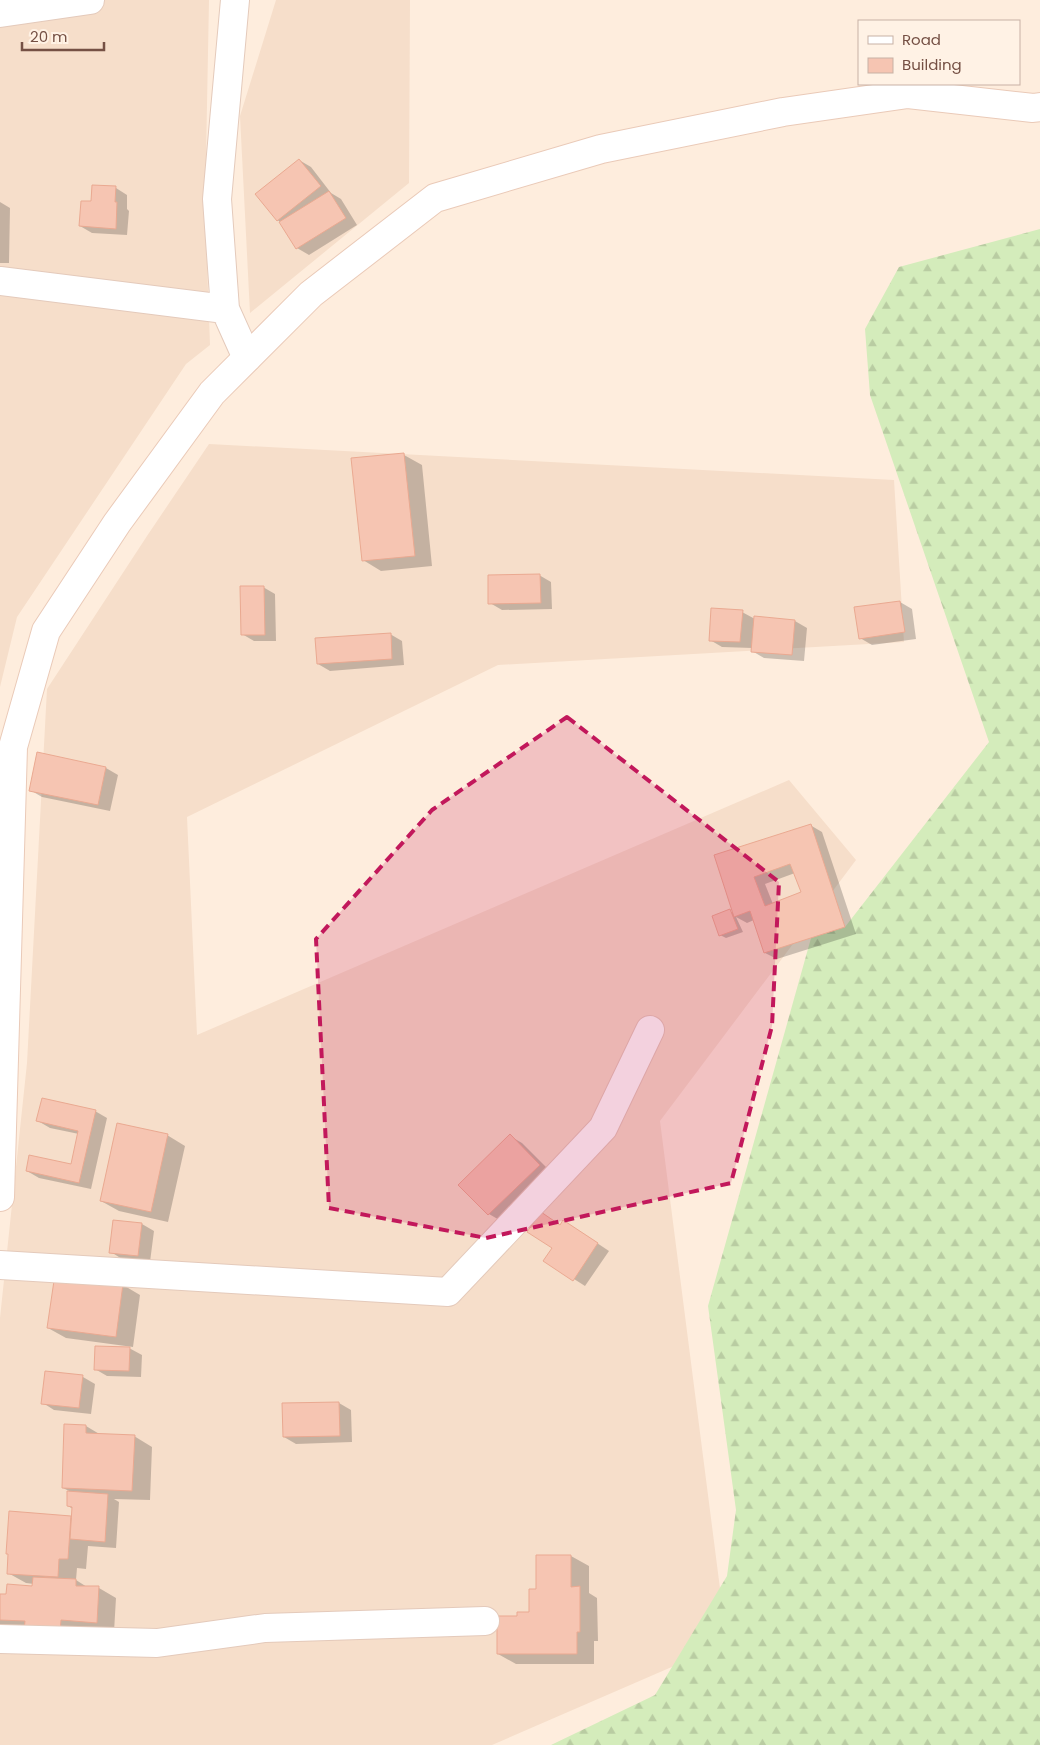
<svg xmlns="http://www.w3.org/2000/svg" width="1040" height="1745" viewBox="0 0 1040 1745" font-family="Poppins,sans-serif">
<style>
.residential{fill:#f6deca}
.forest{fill:url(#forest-firs)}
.shadow{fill:#0003;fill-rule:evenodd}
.building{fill:#f6c5b2;stroke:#eaa991;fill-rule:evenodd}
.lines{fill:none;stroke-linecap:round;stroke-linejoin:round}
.street-casing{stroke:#e4cabb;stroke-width:30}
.secondary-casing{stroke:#eacab8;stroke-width:30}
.street{stroke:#fff;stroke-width:28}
.secondary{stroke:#fff;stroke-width:28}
.marked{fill:#c2185b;fill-opacity:0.2;stroke:#c2185b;stroke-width:4;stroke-dasharray:10 6;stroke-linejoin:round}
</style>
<defs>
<pattern id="forest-firs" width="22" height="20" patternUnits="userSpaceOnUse" patternTransform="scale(1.25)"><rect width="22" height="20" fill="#d4ecbb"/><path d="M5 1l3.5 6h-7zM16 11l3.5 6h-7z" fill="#b9cca2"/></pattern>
</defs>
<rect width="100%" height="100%" fill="#feeddd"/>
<!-- residential -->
<path class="residential" d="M0 0H209L205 209 210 345 186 364 17 617 0 687Z
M276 0H410L409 183 250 313 240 116Z
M209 444 894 480 904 642 498 665 187 817 197 1035 789 780 856 860 660 1121 727 1643 492 1745H0V1318L27 1063 47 689 147 536Z"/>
<!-- forest -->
<path class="forest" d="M1040 229V1745H551L655 1695 727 1576 736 1510 708 1306 813 931 845 927 989 742 870 395 865 329 899 267Z"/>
<!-- shadow -->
<path class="shadow" d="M299 160 311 167 331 193 341 199 357 225 309 255 297 248 281 222 277 220Z
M116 188 127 195V209L129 211 127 235 92 233 80 226 93 202Z
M0 202 10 208 9 263H0Z
M404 455 422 465 432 566 381 571 363 560Z
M539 575 551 582 552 609 502 610 490 603Z
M263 587 275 594 276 641H254L242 634Z
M900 602 912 609 916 639 872 645 860 638Z
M742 612 755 619V618L795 621 807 628 804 661 764 658 752 651V648L722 647 710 640Z
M390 634 402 641 404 665 330 671 318 664Z
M106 768 118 775 110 811 42 797 30 790Z
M810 825 822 832 856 934 777 959 765 953 754 920 747 923 736 917 743 932 726 938 720 935 730 911 734 914 716 856ZM795 873 802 893 773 904 765 884Z
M95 1111 107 1118 91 1189 39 1178 27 1171 72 1165 79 1134 50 1128 38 1121Z
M167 1135 185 1146 168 1222 119 1211 101 1201Z
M510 1136 522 1143 551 1172 501 1221 489 1214 460 1185Z
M564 1221 609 1251 585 1286 574 1279 553 1248Z
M142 1224 154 1231 150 1262 122 1259 111 1252Z
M123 1285 140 1295 133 1347 66 1338 48 1328Z
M129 1348 142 1355 141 1377 107 1376 95 1369Z
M83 1377 95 1384 91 1414 54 1410 43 1403Z
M339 1403 351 1410 352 1442 296 1444 284 1437Z
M86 1426 101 1435 134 1436 152 1447 150 1500 114 1499 119 1502 116 1548 88 1546 86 1569 77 1568 76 1580 87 1587 99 1588 116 1598 114 1632 9 1629 0 1624V1595L8 1596 33 1587 34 1584 26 1583 8 1573 10 1513 73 1518V1509L68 1506 69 1491 63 1488Z
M571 1556 589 1566V1593L597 1598 598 1641H594V1664H516L498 1654 519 1617 531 1613 537 1590Z"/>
<!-- building -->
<path class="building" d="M299 159 321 186 277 221 255 194Z
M92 185 116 186 115 202H117L116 229 79 226 81 201H91Z
M329 191 346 218 296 249 279 222Z
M404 453 415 556 362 561 351 458Z
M540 574 541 603 488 604V575Z
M240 586H264L265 635H241Z
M900 601 905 632 859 639 854 607Z
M711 608 743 610 740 642 709 641Z
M754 616 795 620 792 655 751 652Z
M391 633 392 659 317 664 315 638Z
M37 752 106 767 98 805 29 791Z
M811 824 845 927 764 953 750 911 734 917 714 855ZM790 864 801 892 765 906 754 877Z
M730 909 738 929 719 936 712 916Z
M42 1098 96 1110 79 1183 26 1171 29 1155 71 1164 78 1131 36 1121Z
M117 1123 168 1134 151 1212 100 1201Z
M510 1134 540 1165 488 1215 458 1185Z
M541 1212 560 1225 563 1220 598 1243 573 1281 543 1261 552 1248 527 1232Z
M113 1220 142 1223 138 1256 109 1253Z
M55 1274 123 1284 116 1337 47 1328Z
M95 1346 130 1347 129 1371 94 1370Z
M45 1371 83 1375 79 1408 41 1404Z
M339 1402 340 1436 283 1437 282 1403Z
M64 1424 86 1425V1433L135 1435 132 1491 62 1488Z
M67 1491 108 1494 105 1542 70 1539 72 1507 67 1506Z
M9 1511 71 1516 68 1559H59L58 1577 7 1574 8 1554H6Z
M536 1555H571V1587L580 1586V1632H577V1654H497V1616H517V1612H529V1589H536Z
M33 1577 76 1579V1586H99L97 1623 61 1620 60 1631 24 1630 25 1621 0 1620V1594H6L7 1584 32 1586Z"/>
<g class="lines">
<defs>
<path id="street" d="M0 13 90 0
M0 281 225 309 247 358
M225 309 217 199 235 0
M0 1265 448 1292 603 1128 650 1030
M0 1639 157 1643 265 1628 485 1621"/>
<path id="secondary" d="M0 1197 13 747 46 631 117 523 212 393 311 294 435 198 601 149 783 112 908 94 1033 108 1040 107"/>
</defs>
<!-- street casing -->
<use href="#street" class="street-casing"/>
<!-- secondary casing -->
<use href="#secondary" class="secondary-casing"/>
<!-- street -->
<use href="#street" class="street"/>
<!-- secondary -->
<use href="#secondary" class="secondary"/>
</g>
<!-- marked area -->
<path class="marked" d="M567 717 779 882 772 1026 731 1183 486 1238 329 1208 316 939 432 810Z"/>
<!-- legend -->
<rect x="858" y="20" width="162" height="65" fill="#fff2e5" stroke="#c8b1a5"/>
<rect x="868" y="36" width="25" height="8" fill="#ffffff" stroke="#c8b1a5"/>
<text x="902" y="45" font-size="15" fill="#755044">Road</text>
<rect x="868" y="58" width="25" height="15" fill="#f6c5b2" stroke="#c8b1a5"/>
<text x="902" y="70" font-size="15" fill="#755044">Building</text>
<!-- scale -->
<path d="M22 42v8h82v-8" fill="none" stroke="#755044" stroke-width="2.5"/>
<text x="30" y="42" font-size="15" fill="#755044" stroke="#fff2e5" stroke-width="4" paint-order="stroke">20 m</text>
</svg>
